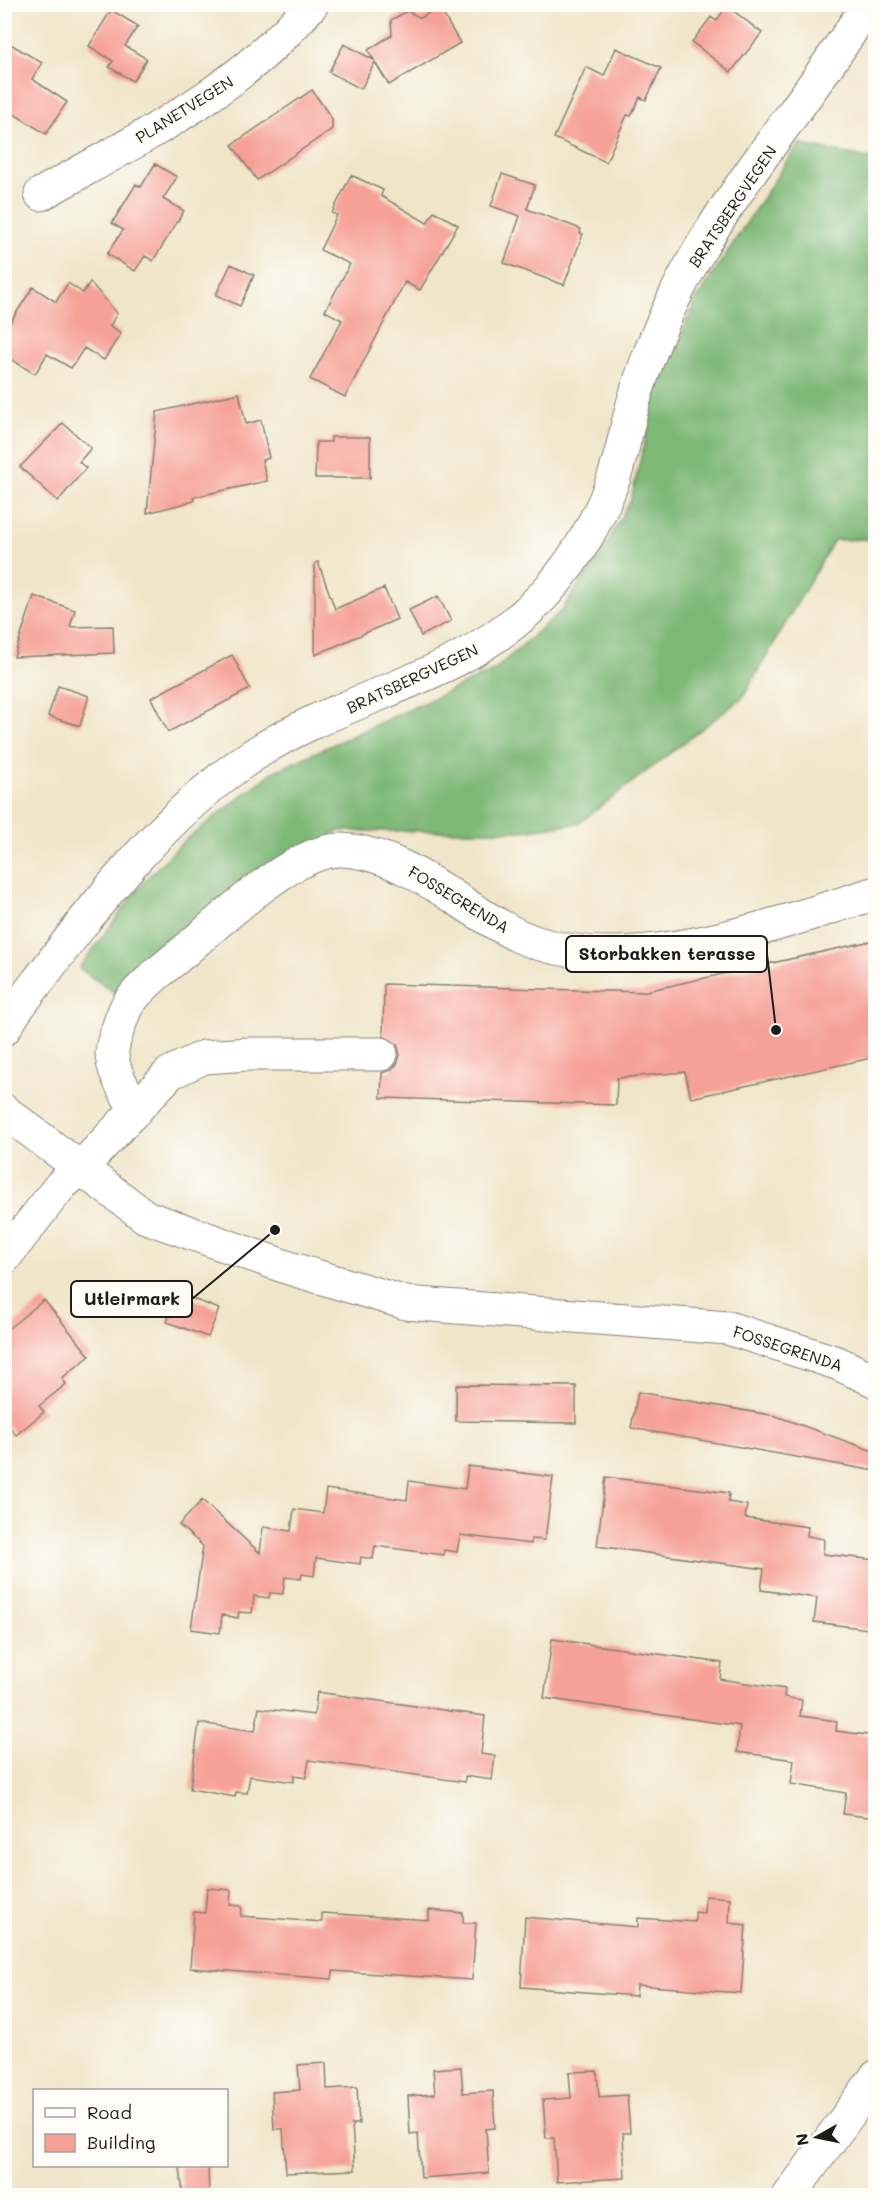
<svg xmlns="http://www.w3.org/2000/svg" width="880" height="2200" viewBox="0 0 880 2200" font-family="Mali,sans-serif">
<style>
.forest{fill:#7eb877;stroke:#4d6a4a;stroke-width:1.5}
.building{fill:#f6a198}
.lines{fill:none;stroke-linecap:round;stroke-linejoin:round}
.minor-casing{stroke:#868072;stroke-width:35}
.tertiary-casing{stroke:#868072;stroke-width:35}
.secondary-casing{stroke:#868072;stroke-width:35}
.minor{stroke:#fff;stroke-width:33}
.tertiary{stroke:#fff;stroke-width:33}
.secondary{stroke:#fff;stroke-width:33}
.labels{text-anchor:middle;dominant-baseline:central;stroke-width:4.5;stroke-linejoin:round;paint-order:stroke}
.street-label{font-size:16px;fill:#1c1c1c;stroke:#fdfcf7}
.leader{fill:none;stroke:#1c1c1c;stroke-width:2}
.callout-dot{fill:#1c1c1c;stroke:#fdfcf7;stroke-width:2}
.callout{fill:#fdfcf7;stroke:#1c1c1c;stroke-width:2}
.callout-label{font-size:18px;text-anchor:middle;font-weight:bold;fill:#1c1c1c}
</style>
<rect width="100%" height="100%" fill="#fdfcf7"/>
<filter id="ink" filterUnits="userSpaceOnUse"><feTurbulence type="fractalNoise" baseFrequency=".0167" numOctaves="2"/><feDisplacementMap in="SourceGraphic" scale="12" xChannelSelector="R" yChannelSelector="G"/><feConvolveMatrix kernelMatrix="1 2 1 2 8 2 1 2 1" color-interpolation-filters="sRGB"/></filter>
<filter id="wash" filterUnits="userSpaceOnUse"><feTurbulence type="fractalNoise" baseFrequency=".008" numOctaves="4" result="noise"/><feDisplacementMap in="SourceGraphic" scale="24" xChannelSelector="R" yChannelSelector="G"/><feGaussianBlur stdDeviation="1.35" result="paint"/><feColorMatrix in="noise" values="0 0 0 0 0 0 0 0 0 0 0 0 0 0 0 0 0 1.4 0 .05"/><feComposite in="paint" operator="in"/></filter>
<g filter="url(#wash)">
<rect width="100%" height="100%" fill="#f0e5c9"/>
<!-- forest -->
<path class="forest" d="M798 144 875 159V539L834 540 742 698 579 823 522 831H338L235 895 119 996 79 968 145 880 184 841 273 772 493 671 562 610 605 547 631 499 656 394 696 300Z"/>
<g id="blocks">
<!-- building -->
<path class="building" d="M727 6 762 33 731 72 692 42 711 17 716 21Z
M439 7 460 43 389 85 375 62 361 89 329 72 344 44 374 60 368 50 392 35 391 20 407 11 421 18Z
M111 10 138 26 125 46 147 59 133 81 109 67 113 61 89 46Z
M4 40 42 63 32 79 67 102 46 134 11 112 4 123Z
M616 48 661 68 646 100 640 97 631 116 627 115 606 162 554 138 586 67 604 76Z
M312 90 332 119V129L257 180 232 145Z
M155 164 177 177 163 199 184 211 153 261 145 256 135 271 107 254 123 230 112 223 136 184 141 187Z
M502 174 535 185 527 209 581 229 580 233 583 234 564 285 504 263 520 216 491 206Z
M351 175 383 190 381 196 427 223 434 211 458 225 420 290 405 282 345 397 310 379 342 320 325 311 350 264 320 250 337 215 332 213Z
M231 264 254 275 240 306 216 295Z
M90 282 117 313 110 326 121 333 104 360 84 348 71 368 47 354 35 374 4 355V332L33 287 56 302 68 283 83 293Z
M239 393 246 424 261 420 269 458 262 460 267 481 193 497 194 501 147 513 157 412Z
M63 423 91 448 79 462 86 468 58 501 20 467Z
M331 437H370V478H315L316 442H331Z
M318 562 335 609 384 588 397 619 315 655V563Z
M34 596 75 610 70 627 113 626 114 653 14 657Z
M438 596 451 621 421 636 409 610Z
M232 655 250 689 168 732 151 698Z
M58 686 89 696 80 726 48 716Z
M876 940V1057L691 1098 685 1072 617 1078 616 1105 381 1098 382 1073 391 1070 397 1064 400 1055 397 1044 383 1036 384 984 642 992Z
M178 1293 219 1309 208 1337 167 1322Z
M44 1300 90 1356 62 1378 66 1384 39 1406 44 1412 16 1435 4 1421V1332Z
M456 1385 576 1386V1423L456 1421Z
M638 1392 776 1416 876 1452V1471L631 1428Z
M468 1466 553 1477 545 1540 531 1539V1544L460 1535 457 1552 444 1550V1555L375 1546 373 1559 361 1557 360 1564 316 1558 314 1576 302 1574 301 1579 285 1577 283 1594 270 1593 269 1598 254 1596 252 1613 239 1612 238 1618 222 1615 220 1633 191 1629 203 1546 179 1525 202 1500 260 1553 263 1527 291 1531 294 1509 323 1513 326 1489 407 1500 409 1481 465 1489Z
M606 1477 729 1493 728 1502 747 1505 745 1518 808 1527 807 1536 824 1539 823 1554 876 1560V1630L814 1622 817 1598 761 1590 764 1569 597 1546Z
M552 1639 722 1663 720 1679 785 1689 784 1697 802 1700 800 1716 837 1721 836 1731 876 1736V1818L843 1814 846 1793 791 1784 794 1760 737 1752 740 1726 544 1698Z
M317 1692 485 1716 481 1754 495 1756 492 1780 465 1776V1782L309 1760 306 1778 294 1776V1782L250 1776 247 1793 236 1792 235 1797 190 1789 199 1723 255 1731 259 1708 314 1715Z
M207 1888 231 1890 230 1905 242 1906 241 1916 322 1922V1913L429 1920V1910L463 1913V1923H476L472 1980 333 1971 332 1979 190 1968 194 1912 205 1913Z
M705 1896 730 1898 729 1923 746 1925 741 1993 637 1985 636 1996 521 1987 525 1917 638 1927V1918L695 1922V1912L704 1913Z
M326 2063 327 2089 357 2087 359 2124H352L355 2170 286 2173 283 2129H274L272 2092 300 2090 298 2065Z
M461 2067 463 2093 493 2091 495 2128 486 2129 489 2173 421 2178 418 2133 410 2134 408 2096 435 2094 433 2069Z
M597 2071 599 2097 627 2095 630 2133H623L625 2178 557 2182 554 2138H546L543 2100 571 2098 569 2072Z
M180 2166H208L209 2196H183Z"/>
</g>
</g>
<g filter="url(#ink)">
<use href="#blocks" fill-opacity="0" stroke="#868072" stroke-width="1.5"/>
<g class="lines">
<defs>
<path id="minor" d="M41 194C136 140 240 91 312 4
M136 1110C127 1094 112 1072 112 1053 111 1046 124 1010 128 1004 143 983 168 965 187 949 221 920 295 849 341 850 405 852 462 909 519 936 621 982 776 924 876 893
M4 1258 61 1185 80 1169 170 1073 204 1057 249 1054H381
M789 2196 876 2077"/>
<path id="tertiary" d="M4 1111 146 1217 289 1268 406 1303 728 1328 837 1363 876 1381"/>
<path id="secondary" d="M4 1029 16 1010C87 917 158 816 258 752 345 696 453 681 530 609 568 573 597 526 614 477 623 451 627 424 635 397 649 351 668 307 691 265 742 174 813 94 868 4"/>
</defs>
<!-- minor casing -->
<use href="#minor" class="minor-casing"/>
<!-- tertiary casing -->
<use href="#tertiary" class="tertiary-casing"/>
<!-- secondary casing -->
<use href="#secondary" class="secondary-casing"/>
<!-- minor -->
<use href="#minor" class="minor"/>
<!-- tertiary -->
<use href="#tertiary" class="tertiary"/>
<!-- secondary -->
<use href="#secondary" class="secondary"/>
</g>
</g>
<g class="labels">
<!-- street labels -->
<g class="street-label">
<text transform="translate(184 109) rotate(-32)">PLANETVEGEN</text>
<text transform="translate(732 206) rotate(-56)">BRATSBERGVEGEN</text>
<text transform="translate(412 678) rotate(-25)">BRATSBERGVEGEN</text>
<text transform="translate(459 899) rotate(31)">FOSSEGRENDA</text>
<text transform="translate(788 1348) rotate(18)">FOSSEGRENDA</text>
</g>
</g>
<!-- callouts -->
<path class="leader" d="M776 1030L767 954M275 1230L192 1299"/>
<g class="callout-dot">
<circle cx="776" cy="1030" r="6"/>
<circle cx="275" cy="1230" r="6"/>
</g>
<g class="callout">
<rect x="566" y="936" width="201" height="36" rx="6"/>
<rect x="71" y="1281" width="121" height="36" rx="6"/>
</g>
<g class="callout-label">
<text x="667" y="960">Storbakken terasse</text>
<text x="132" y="1305">Utleirmark</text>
</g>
<!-- margin -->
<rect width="880" height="2200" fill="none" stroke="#fdfcf7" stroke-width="24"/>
<!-- legend -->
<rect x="33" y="2089" width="195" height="78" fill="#fdfcf7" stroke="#a3a29f" stroke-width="1.5"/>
<rect x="45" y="2108" width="30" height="9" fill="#ffffff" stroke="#a3a29f" stroke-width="1.5"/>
<text x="87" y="2119" font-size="18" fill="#1c1c1c">Road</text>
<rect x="45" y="2134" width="30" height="18" fill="#f6a198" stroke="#a3a29f" stroke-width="1.5"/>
<text x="87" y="2149" font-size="18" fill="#1c1c1c">Building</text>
<!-- north arrow -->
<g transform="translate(817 2137) rotate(261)" stroke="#fdfcf7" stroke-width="4.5" paint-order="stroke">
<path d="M0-4.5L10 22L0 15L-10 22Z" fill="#1c1c1c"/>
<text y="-9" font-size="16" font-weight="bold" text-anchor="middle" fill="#1c1c1c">N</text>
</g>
</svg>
